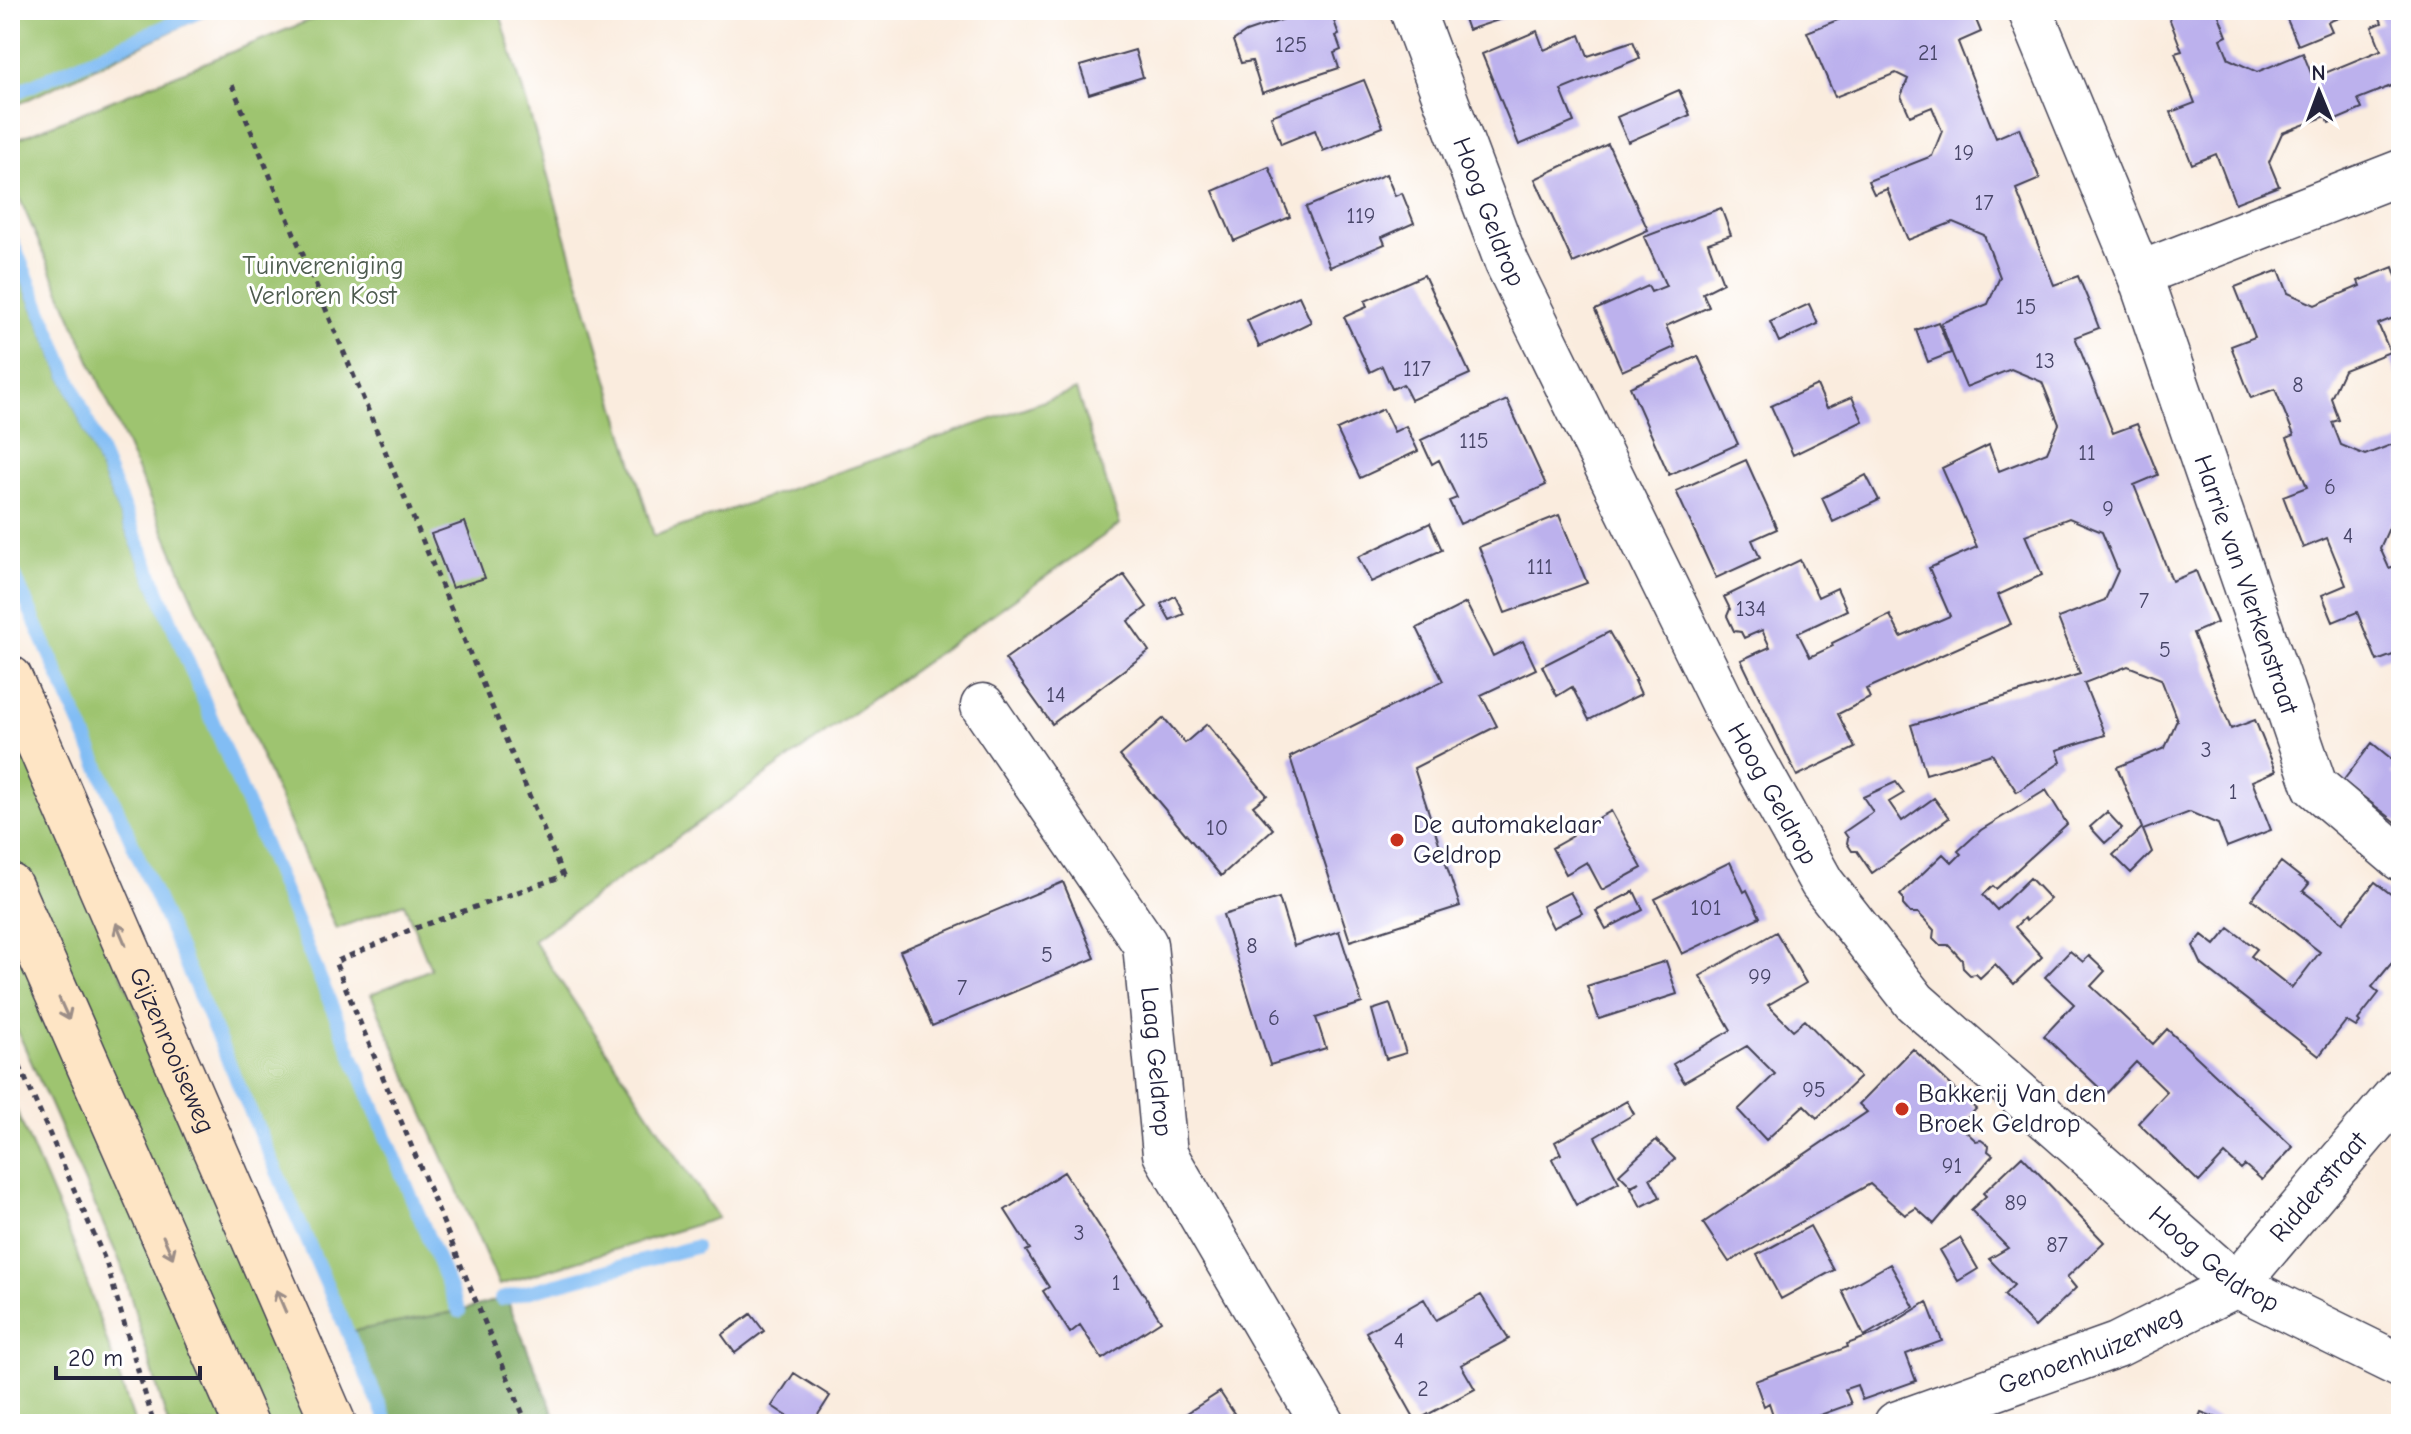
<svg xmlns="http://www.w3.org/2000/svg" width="2411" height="1434" viewBox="0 0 2411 1434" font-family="'Comic Neue',sans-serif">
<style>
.green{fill:#9ec470;stroke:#607356;stroke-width:2}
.forest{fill:#7eaa62;stroke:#50664e;stroke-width:2}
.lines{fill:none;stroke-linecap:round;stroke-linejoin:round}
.stream{stroke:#82bdf4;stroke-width:14}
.building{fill:#bcb1ed}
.street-casing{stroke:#424053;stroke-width:47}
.secondary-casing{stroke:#424053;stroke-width:47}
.path{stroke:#424053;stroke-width:5;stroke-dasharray:6 6;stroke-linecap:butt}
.street{stroke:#fff;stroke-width:44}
.secondary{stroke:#fee5c5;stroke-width:44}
.oneway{stroke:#9b8d87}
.poi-dot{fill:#c8321e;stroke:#fff;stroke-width:3}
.labels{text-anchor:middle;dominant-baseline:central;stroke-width:6;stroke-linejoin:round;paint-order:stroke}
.number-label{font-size:22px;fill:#484668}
.street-label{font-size:26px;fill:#22223b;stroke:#fff}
.park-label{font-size:26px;fill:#4d5b4e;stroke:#fff}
.poi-label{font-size:26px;fill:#22223b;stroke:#fff;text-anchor:start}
</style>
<rect width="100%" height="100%" fill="#fff"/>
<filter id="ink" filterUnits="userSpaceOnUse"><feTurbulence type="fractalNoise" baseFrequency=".0125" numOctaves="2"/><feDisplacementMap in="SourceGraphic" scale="16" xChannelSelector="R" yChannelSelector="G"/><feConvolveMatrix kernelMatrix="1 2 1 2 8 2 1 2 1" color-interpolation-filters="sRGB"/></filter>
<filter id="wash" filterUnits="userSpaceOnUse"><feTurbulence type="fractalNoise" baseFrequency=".006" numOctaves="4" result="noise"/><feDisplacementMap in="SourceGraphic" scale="32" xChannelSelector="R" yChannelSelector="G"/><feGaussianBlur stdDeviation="1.8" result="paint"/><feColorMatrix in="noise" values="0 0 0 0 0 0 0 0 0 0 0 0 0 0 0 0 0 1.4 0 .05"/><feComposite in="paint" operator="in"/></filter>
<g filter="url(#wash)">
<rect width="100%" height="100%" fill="#faecde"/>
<!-- green -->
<path class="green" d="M10 10H216L10 108Z
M335 10H499L654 536 1076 390 1120 524 533 940 718 1218 499 1285 371 994 431 969 404 903 336 929 10 176V142Z
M10 253 129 538 460 1311 343 1333 17 591 10 575Z
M10 719 318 1424H261L10 846Z
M10 925 229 1424H168L121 1264 10 1014Z
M10 1096 74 1245 135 1424H10Z"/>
<!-- forest -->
<path class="forest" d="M506 1297 558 1424H382L343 1333 460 1311Z"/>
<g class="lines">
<!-- stream -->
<path class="stream" d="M10 95 203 10
M10 236 459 1311
M10 565 388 1424
M501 1299 695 1247"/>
</g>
<g id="blocks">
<!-- building -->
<path class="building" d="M1310 10H1330L1339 35 1336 36 1341 50 1334 53 1339 68 1262 93 1252 61 1241 63 1233 41 1246 32Z
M1461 10H1526V11L1468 30Z
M1863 10H1972L1981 32 1958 42 1996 138 2019 128 2040 179 2016 189 2054 285 2078 276 2089 302 2099 328 2075 337 2113 433 2137 424 2148 450 2158 475 2134 485 2172 581 2196 571 2217 623 2193 633 2231 729 2255 720 2276 771 2252 781 2271 830 2227 847 2218 824 2190 812 2143 830 2152 852 2131 873 2113 855 2142 828 2117 767 2165 748 2177 720 2161 679 2128 666 2084 683 2105 735 2057 750 2061 762 2017 792 1992 754 1926 774 1911 725 2080 674 2058 618 2105 600 2118 571 2102 532 2069 518 2025 535 2042 575 1998 595 2011 624 1866 689 1870 698 1838 714 1855 748 1797 776 1741 660 1770 647 1762 630 1744 638 1741 632 1734 631 1727 616 1730 609 1724 597 1800 560 1818 597 1837 588 1847 610 1798 633 1810 657 1833 646 1832 643 1890 615 1901 637 1950 616 1929 568 1977 547 1942 468 1989 445 1999 471 2047 452 2059 424 2042 382 2011 369 1966 387 1953 356 1941 323 1988 304 2000 277 1984 235 1953 222 1908 240 1887 189 1874 194 1868 181 1932 156 1942 131 1932 107 1910 116 1901 96 1908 79 1896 73 1835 97 1807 32Z
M2166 10H2219L2218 13 2227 36 2221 39 2229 59 2257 72 2303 53 2313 78 2381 50 2372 27 2382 23 2377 10H2401V82L2358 99 2362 109 2329 123 2326 116 2282 133 2269 162 2279 186 2235 203 2216 154 2192 164 2171 112 2195 103 2175 53 2182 51Z
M2283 10H2358L2328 22 2332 31 2298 45Z
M1537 31 1544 50 1580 35 1588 56 1633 41 1640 58 1561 90 1574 122 1519 145 1482 54Z
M1135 50 1143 77 1089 94 1080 66Z
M1364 80 1383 127 1323 151 1315 130 1281 144 1271 116Z
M1679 90 1690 115 1628 142 1617 117Z
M1608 144 1648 230 1573 263 1535 179Z
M1269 167 1290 217 1234 241 1213 191Z
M1386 174 1395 196 1402 193 1414 223 1382 237 1385 244 1330 267 1306 207Z
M1721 208 1731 235 1708 243 1723 283 1703 293 1709 307 1666 326 1675 347 1622 371 1595 310 1648 286 1651 292 1666 286 1644 237Z
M2393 267 2396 276 2401 274V315L2378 324 2390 352 2344 370 2331 398 2339 420 2332 422 2341 445 2365 455 2401 441V518L2392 521 2380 548 2389 568 2401 564V652L2377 661 2357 612 2333 622 2322 595 2346 585 2327 538 2303 548 2283 496 2307 487 2287 438 2294 435 2275 389 2251 398 2231 346 2255 337 2235 287 2279 270 2288 293 2315 305 2360 286 2358 281Z
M1424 275 1470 374 1411 400 1403 384 1392 389 1382 366 1370 372 1344 317 1367 307 1365 301Z
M1299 296 1311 322 1259 347 1247 320Z
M1809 304 1818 324 1779 342 1770 322Z
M1938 322 1951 353 1928 362 1916 330Z
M2401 354V386L2390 358Z
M1698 356 1738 444 1669 475 1630 387Z
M1817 385 1827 408 1852 397 1863 421 1793 455 1771 406Z
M1507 400 1546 485 1460 524 1449 501 1457 498 1439 460 1432 464 1421 440Z
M1383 409 1394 432 1406 426 1418 451 1360 478 1337 430Z
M1746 460 1777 529 1752 540 1760 558 1716 578 1676 491Z
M1866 475 1879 500 1833 522 1822 498Z
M1559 515 1587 583 1505 613 1479 547Z
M465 522 485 578 452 588 431 534Z
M1430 523 1442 550 1371 582 1358 557Z
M1124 575 1147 607 1128 621 1149 651 1052 724 1005 659Z
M1175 596 1184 614 1170 620 1161 604Z
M1466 603 1493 656 1523 641 1536 669 1481 695 1497 726 1414 768 1460 906 1350 941 1290 757 1443 681 1417 628Z
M1609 632 1637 681H1635L1641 694 1589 720 1572 687 1557 696 1542 666Z
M1164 718 1185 743 1207 724 1267 795 1253 806 1273 829 1221 876 1120 756Z
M2372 743 2399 765 2392 774 2401 780V826L2343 781Z
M1896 782 1904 793 1889 802 1902 821 1934 798 1949 818 1872 873 1857 851H1852L1847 843 1848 838 1844 832 1873 812 1863 797Z
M2046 790 2067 824 1996 889 1993 886 1983 895 1997 910 2030 878 2050 899 2026 921 2024 918 2015 927 2042 957 2014 984 1995 964 1980 978 1976 974 1970 975 1963 968 1962 960 1952 949 1948 945H1940L1933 938 1934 930 1925 920 1918 913H1910L1903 905V898L1900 895 1943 854 1952 863 1961 854 1958 851 1981 830Z
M1611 811 1642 868 1602 890 1587 862 1566 874 1552 848 1573 836 1571 833Z
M2107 812 2122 828 2105 843 2090 827Z
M1730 862 1744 892 1747 890 1760 917 1682 954 1655 899Z
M2281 862 2309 884 2303 891 2343 922 2375 882 2401 902V956L2399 954 2372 987 2379 993 2358 1020 2360 1022 2356 1027 2346 1021 2319 1056 2202 965 2193 946 2202 935 2215 945 2229 928 2257 949 2251 956 2292 988 2320 952 2252 899Z
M1063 882 1095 958 932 1026 900 951Z
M1634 891 1643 910 1606 929 1596 911Z
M1570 892 1582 913 1553 928 1542 906Z
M1279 898 1294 946 1339 931 1362 1003 1316 1018 1326 1048 1270 1065 1223 915Z
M1776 932 1806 983 1768 1005 1793 1030 1805 1020 1860 1077 1817 1118 1804 1105 1766 1140 1738 1110 1775 1074 1747 1046 1684 1082 1673 1064 1731 1030 1700 976Z
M2070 951 2083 962 2089 956 2105 971 2091 986 2153 1044 2167 1029 2293 1147 2262 1180 2245 1165 2241 1169 2225 1154 2199 1182 2138 1123 2167 1092 2136 1062 2106 1094 2044 1036 2074 1004 2045 977Z
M1666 961 1677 994 1599 1019 1587 986Z
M1390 1004 1406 1053 1386 1059 1372 1010Z
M1913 1049 1976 1109 1960 1126 1976 1141 1981 1140 1989 1146 1988 1151 1993 1155 1934 1224 1916 1208 1905 1215 1870 1184 1729 1262 1703 1223 1867 1112 1859 1104Z
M1627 1101 1634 1114 1595 1137 1619 1182 1576 1205 1552 1159 1561 1154 1555 1142Z
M1656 1140 1675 1159 1660 1173 1650 1178 1660 1197 1641 1207 1631 1188 1639 1182 1631 1186 1619 1174Z
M2022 1156 2104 1242 2067 1277 2076 1288 2035 1327 2004 1295 2014 1285 1989 1259 2008 1248 1971 1210 1986 1196 1983 1193Z
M1064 1172 1161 1321 1102 1359 1080 1325 1070 1333 1043 1291 1049 1287 1026 1251 1030 1249 1005 1210Z
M1810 1226 1834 1270 1781 1299 1757 1255Z
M1960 1238 1978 1269 1958 1281 1940 1250Z
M1890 1264 1914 1307 1864 1336 1842 1291Z
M1481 1295 1509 1339 1461 1365 1475 1389 1416 1421 1366 1332 1424 1299 1436 1320Z
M1927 1302 1942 1341 1906 1354 1916 1381 1862 1400 1857 1385 1845 1389 1851 1404 1795 1424H1776L1769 1403 1764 1406 1755 1381 1848 1347 1847 1344 1877 1333Z
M751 1314 764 1331 735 1353 722 1335Z
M794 1373 830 1396 812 1424H799L772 1406Z
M1220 1392 1241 1424H1170Z
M2201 1412 2233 1424H2196Z"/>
</g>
</g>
<g filter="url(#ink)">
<use href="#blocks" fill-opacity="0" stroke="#424053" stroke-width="2"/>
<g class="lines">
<defs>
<g id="street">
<path id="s1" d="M1412 10 1507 263 1729 716 1822 883 1915 1002 2236 1285 2401 1366"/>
<path id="s2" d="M2030 10 2139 274 2315 786 2401 859"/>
<path d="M2139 274 2401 172"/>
<path id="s3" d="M983 706 1145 944 1165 1154 1323 1424"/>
<path id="s4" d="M1896 1424 2117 1345 2236 1285 2401 1090"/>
</g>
<g id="secondary">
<path id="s5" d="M10 678 334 1424"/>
<path d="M10 886 246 1424"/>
</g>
</defs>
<!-- street casing -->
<use href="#street" class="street-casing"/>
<!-- secondary casing -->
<use href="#secondary" class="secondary-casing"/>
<!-- path -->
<path class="path" d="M232 85 563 876 410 930 335 962 527 1424
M10 1044 106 1262 154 1424"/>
<!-- street -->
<use href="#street" class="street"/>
<!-- secondary -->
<use href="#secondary" class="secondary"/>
</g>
<!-- one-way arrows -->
<defs><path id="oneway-shaft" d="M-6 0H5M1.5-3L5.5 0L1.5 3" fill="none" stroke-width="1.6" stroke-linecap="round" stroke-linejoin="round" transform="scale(2)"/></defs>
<g class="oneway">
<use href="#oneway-shaft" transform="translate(121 934) rotate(-113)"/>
<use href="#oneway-shaft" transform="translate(64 1009) rotate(66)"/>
<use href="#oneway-shaft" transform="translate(168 1247) rotate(66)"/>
<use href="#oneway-shaft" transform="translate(281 1301) rotate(-113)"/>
</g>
</g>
<!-- markers -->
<g class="poi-dot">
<circle cx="1397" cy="840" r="8"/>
<circle cx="1902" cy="1109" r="8"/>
</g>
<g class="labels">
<!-- number labels -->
<g class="number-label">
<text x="1291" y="45">125</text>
<text x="1928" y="53">21</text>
<text x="1964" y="153">19</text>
<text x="1984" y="203">17</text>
<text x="1361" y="216">119</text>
<text x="2026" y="307">15</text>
<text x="2045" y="361">13</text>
<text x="1417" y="369">117</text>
<text x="2298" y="385">8</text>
<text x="1474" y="441">115</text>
<text x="2087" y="453">11</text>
<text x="2330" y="487">6</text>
<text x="2108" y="509">9</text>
<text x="2348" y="536">4</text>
<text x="1540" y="567">111</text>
<text x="2144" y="601">7</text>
<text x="1751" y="609">134</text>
<text x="2165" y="650">5</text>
<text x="1056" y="695">14</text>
<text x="2206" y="750">3</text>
<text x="2233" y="792">1</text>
<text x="1217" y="828">10</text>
<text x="1706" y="908">101</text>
<text x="1252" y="946">8</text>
<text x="1047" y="955">5</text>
<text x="1760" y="977">99</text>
<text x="962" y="988">7</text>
<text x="1274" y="1018">6</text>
<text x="1814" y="1090">95</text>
<text x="1952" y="1166">91</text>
<text x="2016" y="1203">89</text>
<text x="1079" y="1233">3</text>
<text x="2057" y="1245">87</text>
<text x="1116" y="1283">1</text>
<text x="1399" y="1341">4</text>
<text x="1423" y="1389">2</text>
</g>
<!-- street labels -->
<g class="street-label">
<text stroke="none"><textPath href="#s1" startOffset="216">Hoog Geldrop</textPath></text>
<text stroke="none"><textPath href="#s2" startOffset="614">Harrie van Vlerkenstraat</textPath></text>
<text stroke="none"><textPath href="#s1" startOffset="864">Hoog Geldrop</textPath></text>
<text stroke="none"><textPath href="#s5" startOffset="406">Gijzenrooiseweg</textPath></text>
<text stroke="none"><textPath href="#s3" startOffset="406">Laag Geldrop</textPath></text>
<text stroke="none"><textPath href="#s4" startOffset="496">Ridderstraat</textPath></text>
<text stroke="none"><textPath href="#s1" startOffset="1512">Hoog Geldrop</textPath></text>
<text stroke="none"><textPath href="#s4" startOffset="208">Genoenhuizerweg</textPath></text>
</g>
<!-- park labels -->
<g class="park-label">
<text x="323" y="266">Tuinvereniging<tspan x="323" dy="30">Verloren Kost</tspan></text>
</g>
<!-- poi labels -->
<g class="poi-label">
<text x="1413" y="825">De automakelaar<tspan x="1413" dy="30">Geldrop</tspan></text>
<text x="1918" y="1094">Bakkerij Van den<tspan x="1918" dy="30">Broek Geldrop</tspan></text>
</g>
</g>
<!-- margin -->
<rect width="2411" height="1434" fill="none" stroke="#fff" stroke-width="40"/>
<!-- north arrow -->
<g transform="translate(2319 92) rotate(359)" stroke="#ffffff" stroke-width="6" paint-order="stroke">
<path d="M0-6L14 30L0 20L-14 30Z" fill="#22223b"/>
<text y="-12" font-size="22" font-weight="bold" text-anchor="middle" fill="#22223b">N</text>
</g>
<!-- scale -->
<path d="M56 1366v12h144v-12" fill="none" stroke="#22223b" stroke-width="4"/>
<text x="68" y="1366" font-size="24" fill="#22223b" stroke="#ffffff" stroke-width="6" paint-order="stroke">20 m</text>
</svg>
